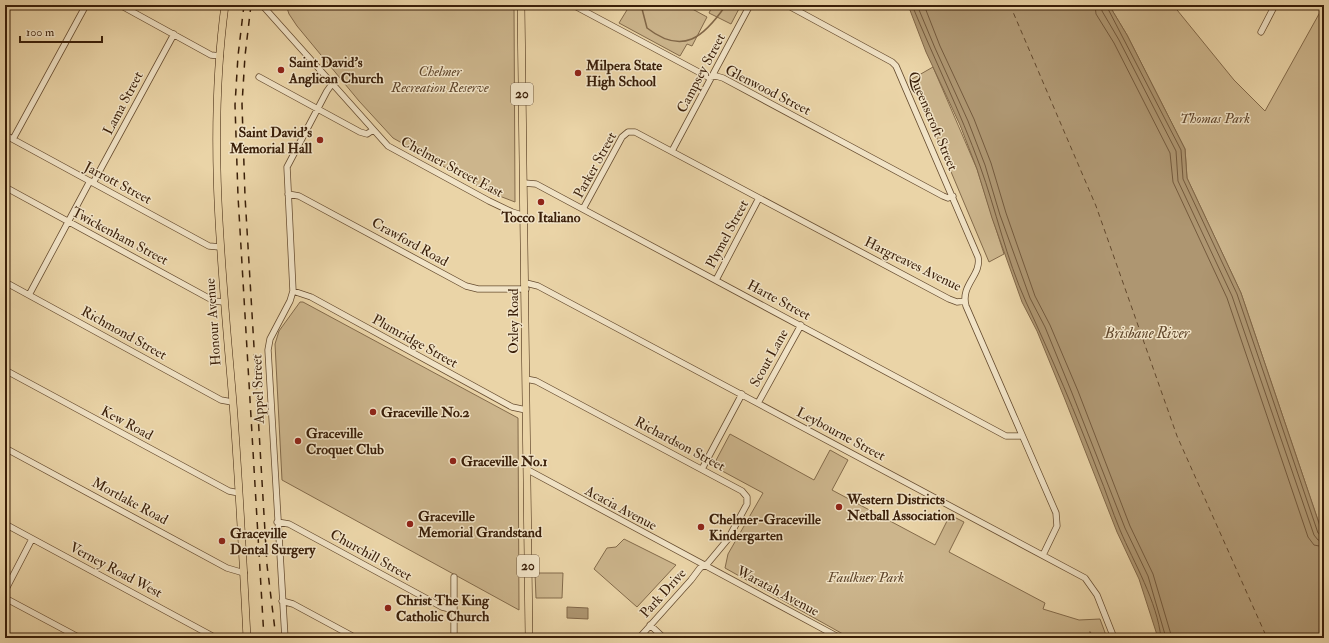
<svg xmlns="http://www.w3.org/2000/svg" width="1329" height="643" viewBox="0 0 1329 643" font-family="'IM FELL Double Pica',serif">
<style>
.green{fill:#ccb58c;stroke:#836a4a}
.water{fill:#ae9671;stroke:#806647}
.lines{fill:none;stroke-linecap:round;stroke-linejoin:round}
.shore{stroke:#745a3d;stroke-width:1}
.stream{stroke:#806647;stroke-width:1.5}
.ferry{stroke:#63492d;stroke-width:1;stroke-dasharray:5 4;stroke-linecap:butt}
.minor-casing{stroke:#664c30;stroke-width:7}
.major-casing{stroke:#3a1f09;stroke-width:8}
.minor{stroke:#f1e3c6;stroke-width:5.5}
.major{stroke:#ead4a7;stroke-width:7}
.rail{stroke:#3a1f09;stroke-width:1.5;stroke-dasharray:7 7;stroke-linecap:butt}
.poi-dot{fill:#8f2418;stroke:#f1e3c6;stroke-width:1.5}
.labels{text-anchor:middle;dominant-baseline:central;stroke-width:3;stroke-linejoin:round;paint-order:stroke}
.shield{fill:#f1e3c6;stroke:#715a42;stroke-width:1}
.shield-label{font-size:13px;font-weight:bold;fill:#3a1f09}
.poi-label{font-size:14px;font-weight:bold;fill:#3a1f09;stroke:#f1e3c6;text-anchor:start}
.park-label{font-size:14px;font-style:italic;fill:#5e442a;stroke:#f1e3c6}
.street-label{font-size:14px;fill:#3a1f09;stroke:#f1e3c6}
.water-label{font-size:15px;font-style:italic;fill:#63492d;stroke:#f1e3c6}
</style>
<rect width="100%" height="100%" fill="#ead4a7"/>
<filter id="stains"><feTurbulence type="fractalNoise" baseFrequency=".005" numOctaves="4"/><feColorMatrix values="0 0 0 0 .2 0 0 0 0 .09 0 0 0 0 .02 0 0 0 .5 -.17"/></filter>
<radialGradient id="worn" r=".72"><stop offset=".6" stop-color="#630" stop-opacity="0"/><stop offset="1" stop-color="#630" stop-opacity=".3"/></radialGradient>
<!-- green -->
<path class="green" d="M286 5H514L515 202 489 192 393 138 359 101 297 26 289 14Z
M630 5H685L707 17 692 46 687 44 680 56 619 23Z
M713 5H741L731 24 709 13Z
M1109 5H1173L1234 80 1265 111 1324 5V538L1241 293 1187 178 1185 149 1127 35Z
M933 67 977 169 1004 254 989 262 912 79Z
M300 302H303L518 418 519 610 282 480 275 344 279 331Z
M730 434 814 480 830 450 848 460 832 490 935 545 950 515 964 522 949 552 1045 603 1043 609 1079 620 1100 619 1107 638H850L725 568 728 554 763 493 713 466Z
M624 539 676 565 637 607 594 569 607 548 616 547Z
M535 573H563L562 598H536Z"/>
<!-- water -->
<path class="water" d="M908 5H1109L1127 35 1185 149 1187 178 1241 293 1324 538V638H1158L1139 579 1117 532 1064 397 1037 331 1022 302 992 218 977 169 960 125 926 52Z
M567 607 588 608V619L567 618Z"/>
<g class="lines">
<!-- shore -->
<path class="shore" d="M912 5C934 59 960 111 980 166 996 210 1006 258 1026 302 1052 358 1076 414 1098 472 1106 491 1112 511 1120 530 1134 563 1157 601 1161 638
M917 5 935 48 968 121 985 165 1000 215 1030 298 1045 327 1072 393 1125 528 1148 576 1166 638
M924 5 940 46 974 119 991 163 1006 213 1035 296 1050 325 1078 391 1130 526 1153 574 1172 638
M1095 5 1096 14 1114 43 1170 153 1173 182 1227 298 1308 537 1314 545 1324 547
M1101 5 1102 11 1119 40 1176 151 1178 181 1232 296 1314 535 1318 540 1324 541
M1106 5 1181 150 1183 179 1237 294 1318 533 1324 536"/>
<!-- stream -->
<path class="stream" d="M641 5 647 28C683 56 704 37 726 5
M1090 632 1093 638"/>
<!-- ferry -->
<path class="ferry" d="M1010 5 1096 206 1177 436 1267 638"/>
<defs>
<path id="minor" d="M120 5 211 55 220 56
M262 5 388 146 489 201 512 212 525 216
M573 5 708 77 716 76 723 78 943 196 948 198 953 196
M787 5 892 62 896 66 978 257C982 275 960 285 966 306L1056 513 1057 526 1043 555
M1261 32 1275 5
M259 77 360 132 367 134 373 130
M5 135 209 246 220 247
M13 139 86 5
M672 151 750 5
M93 183 174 34
M524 183 536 184 1006 436H1022
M5 187 214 301 224 302
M288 194 299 196 466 286 478 289H526
M583 209 622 137 628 132H635L949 299 957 302 965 301
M716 280 759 198
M5 282 221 400 232 402
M526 283 538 286 1085 578 1097 595 1114 638
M293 291 311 297 512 407 526 410
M29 295 90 181
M5 370 229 491 239 493
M526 379 536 381 742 491 747 497V504L728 539 708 563 700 568 691 580 639 638
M758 403 801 325
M5 448 227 568 244 573
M702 469 742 394
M528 470 840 638
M277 522 289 524 442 607 454 610
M5 524 216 638
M454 577V638
M5 591 32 539
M5 598 80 638
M282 601 293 604 356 638
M650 625 664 638
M285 638 268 350 270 339 290 301 293 291 287 167 327 91 332 84"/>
<path id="major" d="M225 5C207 138 222 270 233 403 239 481 243 559 247 638
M521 5 529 638"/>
</defs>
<!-- minor casing -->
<use href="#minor" class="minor-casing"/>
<!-- major casing -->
<use href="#major" class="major-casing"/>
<!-- minor -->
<use href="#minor" class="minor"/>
<!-- major -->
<use href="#major" class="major"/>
<!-- rail -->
<path class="rail" d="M244 5 238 56 235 105 238 196 264 638
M251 5 245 56 242 104 245 196 267 565 276 638"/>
</g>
<!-- markers -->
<g class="poi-dot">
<circle cx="281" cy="70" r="4"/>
<circle cx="578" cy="73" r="4"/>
<circle cx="320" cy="140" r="4"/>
<circle cx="541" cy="202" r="4"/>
<circle cx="373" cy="412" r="4"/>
<circle cx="298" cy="441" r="4"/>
<circle cx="453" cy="461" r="4"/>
<circle cx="839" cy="507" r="4"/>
<circle cx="410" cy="524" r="4"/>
<circle cx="701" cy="527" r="4"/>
<circle cx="222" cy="541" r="4"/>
<circle cx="388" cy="608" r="4"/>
</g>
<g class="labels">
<!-- shield labels -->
<g class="shield">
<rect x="511" y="83" width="22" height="22" rx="3"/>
<rect x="517" y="555" width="22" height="22" rx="3"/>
</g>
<g class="shield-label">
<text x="522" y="94">20</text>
<text x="528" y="566">20</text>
</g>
<!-- poi labels -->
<g class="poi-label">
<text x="289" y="62">Saint David's<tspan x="289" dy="16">Anglican Church</tspan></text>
<text x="586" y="65">Milpera State<tspan x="586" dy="16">High School</tspan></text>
<text x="312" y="132" text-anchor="end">Saint David's<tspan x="312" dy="16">Memorial Hall</tspan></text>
<text x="541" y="217" text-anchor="middle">Tocco Italiano</text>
<text x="381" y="412">Graceville No.2</text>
<text x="306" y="433">Graceville<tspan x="306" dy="16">Croquet Club</tspan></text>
<text x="461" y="461">Graceville No.1</text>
<text x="847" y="499">Western Districts<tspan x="847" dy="16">Netball Association</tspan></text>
<text x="418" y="516">Graceville<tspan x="418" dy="16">Memorial Grandstand</tspan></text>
<text x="709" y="519">Chelmer-Graceville<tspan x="709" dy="16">Kindergarten</tspan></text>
<text x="230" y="533">Graceville<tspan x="230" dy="16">Dental Surgery</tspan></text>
<text x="396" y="600">Christ The King<tspan x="396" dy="16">Catholic Church</tspan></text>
</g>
<!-- park labels -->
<g class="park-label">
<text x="440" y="71">Chelmer<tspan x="440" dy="16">Recreation Reserve</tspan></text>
<text x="1215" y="118">Thomas Park</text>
<text x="866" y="577">Faulkner Park</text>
</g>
<!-- street labels -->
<g class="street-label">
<text transform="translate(701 73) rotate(-62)">Campsey Street</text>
<text transform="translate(768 90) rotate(27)">Glenwood Street</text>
<text transform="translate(123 103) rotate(-62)">Lama Street</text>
<text transform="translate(933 121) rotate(67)">Queenscroft Street</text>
<text transform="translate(595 165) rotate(-61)">Parker Street</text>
<text transform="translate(452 167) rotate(28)">Chelmer Street East</text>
<text transform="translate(118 183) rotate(28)">Jarrott Street</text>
<text transform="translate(727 234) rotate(-62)">Plymel Street</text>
<text transform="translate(120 236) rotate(28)">Twickenham Street</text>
<text transform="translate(410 242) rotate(29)">Crawford Road</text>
<text transform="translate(913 264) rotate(26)">Hargreaves Avenue</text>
<text transform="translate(779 300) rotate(28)">Harte Street</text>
<text transform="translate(513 321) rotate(-90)">Oxley Road</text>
<text transform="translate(213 322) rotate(-94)">Honour Avenue</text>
<text transform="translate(124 333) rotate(29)">Richmond Street</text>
<text transform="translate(415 341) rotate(29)">Plumridge Street</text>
<text transform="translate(769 358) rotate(-61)">Scout Lane</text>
<text transform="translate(258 389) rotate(-92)">Appel Street</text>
<text transform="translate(127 423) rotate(28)">Kew Road</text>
<text transform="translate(841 434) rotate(28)">Leybourne Street</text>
<text transform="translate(680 444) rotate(28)">Richardson Street</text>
<text transform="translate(130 501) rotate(28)">Mortlake Road</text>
<text transform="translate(621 508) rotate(28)">Acacia Avenue</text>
<text transform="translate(371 555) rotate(29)">Churchill Street</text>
<text transform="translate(116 570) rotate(28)">Verney Road West</text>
<text transform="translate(778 591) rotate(28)">Waratah Avenue</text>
<text transform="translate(663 593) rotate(-48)">Park Drive</text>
</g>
<!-- water labels -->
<g class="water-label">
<text x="1147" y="333">Brisbane River</text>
</g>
</g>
<!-- margin -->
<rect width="1329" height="643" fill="none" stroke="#ead4a7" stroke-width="20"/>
<rect x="6" y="6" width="1317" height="631" fill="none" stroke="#3a1f09" stroke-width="2"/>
<rect x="10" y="10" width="1309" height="623" fill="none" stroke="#3a1f09"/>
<!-- scale -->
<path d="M20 36v6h82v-6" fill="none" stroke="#3a1f09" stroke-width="2"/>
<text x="26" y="36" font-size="12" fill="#3a1f09" stroke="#f1e3c6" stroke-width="3" paint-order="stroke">100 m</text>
<rect width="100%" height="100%" filter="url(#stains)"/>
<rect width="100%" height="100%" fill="url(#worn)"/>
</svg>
